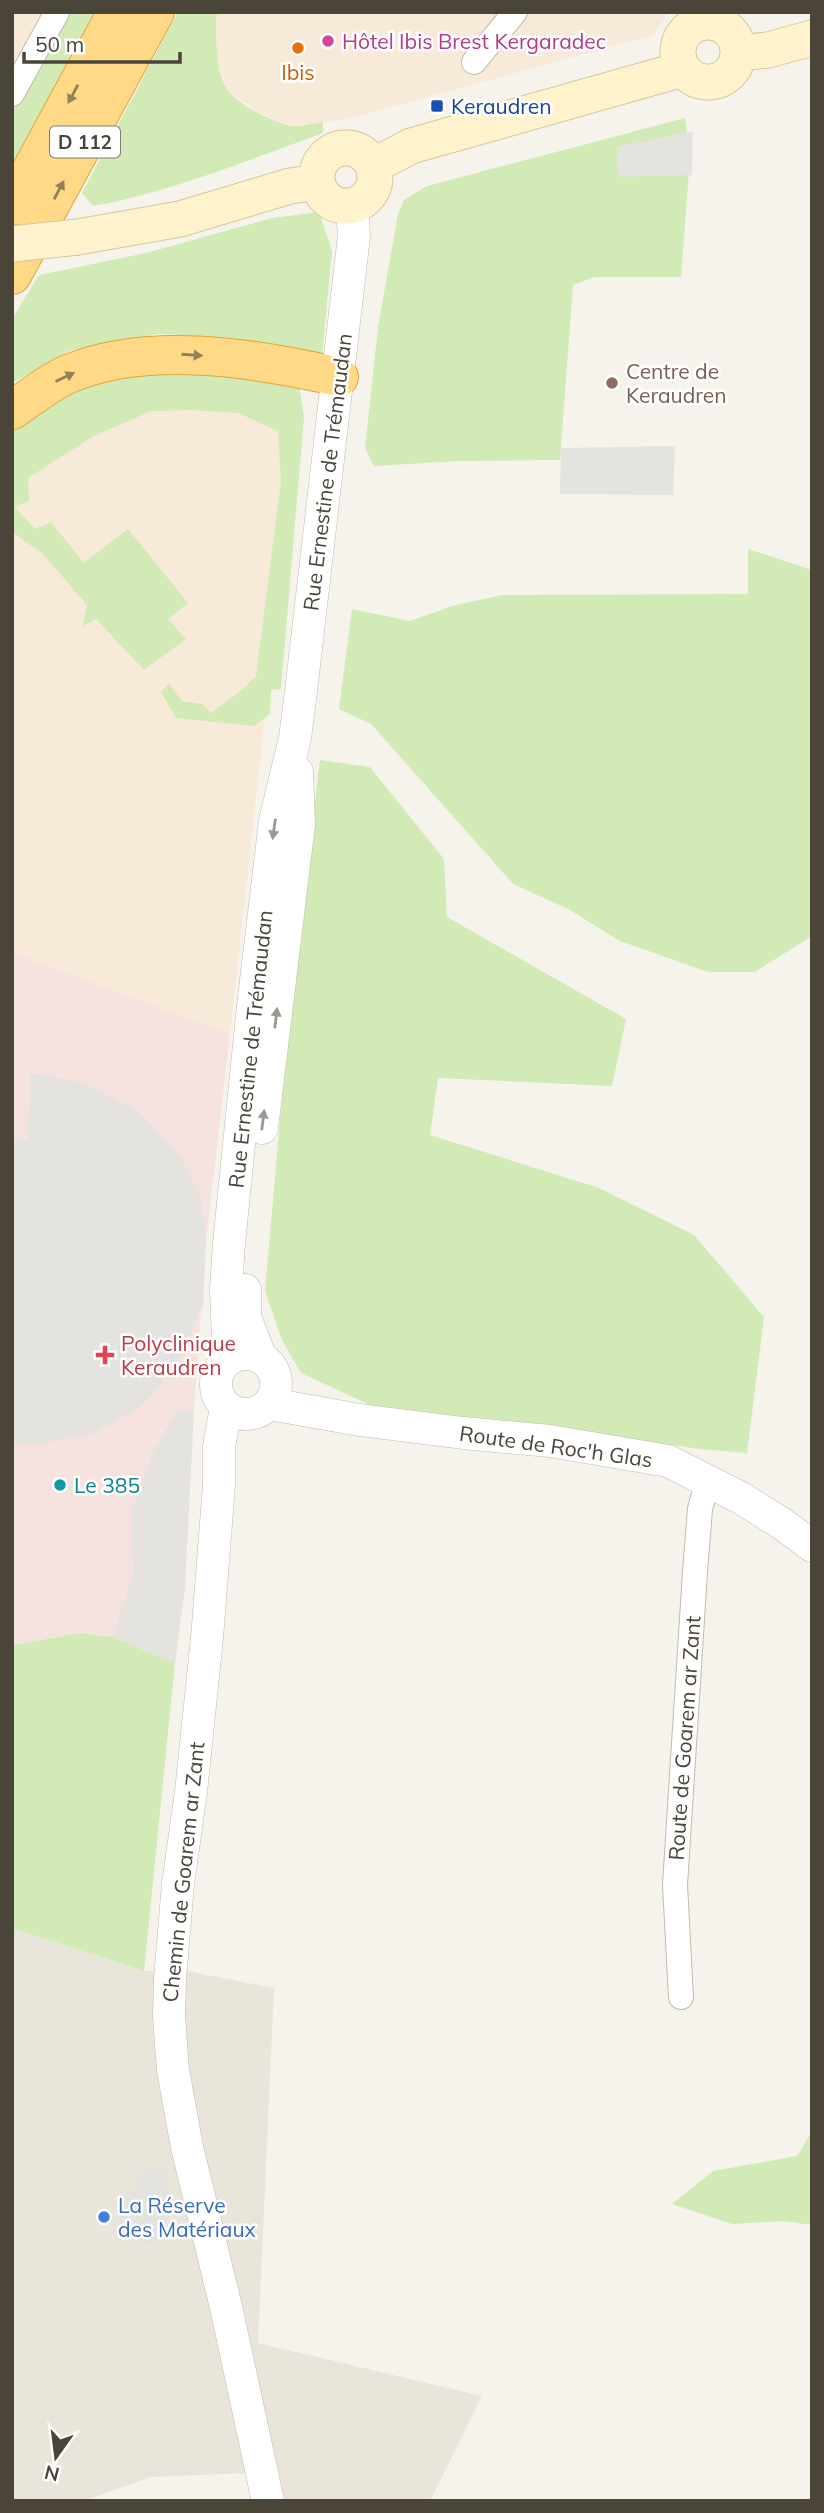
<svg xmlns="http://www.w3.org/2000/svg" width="824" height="2513" viewBox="0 0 824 2513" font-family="Mulish,sans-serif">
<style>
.residential{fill:#eae5da}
.commercial{fill:#f7ead8}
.medical{fill:#f6e3e0}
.green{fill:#d2eab5}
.parking{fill:#e5e3e0}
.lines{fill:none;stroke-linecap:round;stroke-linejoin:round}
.minor-casing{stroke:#c2bbae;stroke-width:26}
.tertiary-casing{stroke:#c2bbae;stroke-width:33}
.secondary-casing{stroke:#d6c79b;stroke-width:37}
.trunk-casing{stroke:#e0a43c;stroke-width:40}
.minor{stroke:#fff;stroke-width:24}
.tertiary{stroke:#fff;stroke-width:32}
.secondary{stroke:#fff3cd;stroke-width:35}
.trunk{stroke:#ffd985;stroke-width:38}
.secondary-bridge-casing{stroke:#d6c79b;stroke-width:37;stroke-linecap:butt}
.secondary-bridge{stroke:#fff3cd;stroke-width:35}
.oneway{fill:#938057}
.oneway2{fill:#9c9892}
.hotel-dot{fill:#d1479c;stroke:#fff;stroke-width:2.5}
.food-dot{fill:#e8710a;stroke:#fff;stroke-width:2.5}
.transit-dot{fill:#1a4fb4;stroke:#fff;stroke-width:2.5}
.education-dot{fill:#8d6e63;stroke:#fff;stroke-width:2.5}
.health-dot{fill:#e0444e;stroke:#fff;stroke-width:2.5}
.culture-dot{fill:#0f9aa8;stroke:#fff;stroke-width:2.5}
.shop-dot{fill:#3f7fe0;stroke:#fff;stroke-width:2.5}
.labels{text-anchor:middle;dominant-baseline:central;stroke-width:5;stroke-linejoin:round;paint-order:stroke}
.shield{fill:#fff;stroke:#817c74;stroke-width:2}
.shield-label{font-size:19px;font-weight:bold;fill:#4b4439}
.hotel-label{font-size:21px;fill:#b23c85;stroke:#fff;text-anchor:start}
.food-label{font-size:21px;fill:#c56008;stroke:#fff}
.transit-label{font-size:21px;fill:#164399;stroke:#fff;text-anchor:start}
.education-label{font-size:21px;fill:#785e54;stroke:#fff;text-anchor:start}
.street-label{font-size:21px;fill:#4b4439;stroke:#fff}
.health-label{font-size:21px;fill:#be3a42;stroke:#fff;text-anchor:start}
.culture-label{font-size:21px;fill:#0d838f;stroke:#fff;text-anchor:start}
.shop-label{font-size:21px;fill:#366cbe;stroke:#fff;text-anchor:start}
</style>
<rect width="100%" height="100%" fill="#f6f3ec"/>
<!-- residential -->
<path class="residential" d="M12 1928 144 1971H187L274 1988 258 2343 482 2396 430 2501H265L250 2473 151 2477 83 2501H12Z"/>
<!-- commercial -->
<path class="commercial" d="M12 12H68L12 111Z
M219 12H669L654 35 348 119 291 126 262 114 227 90 215 53 216 17Z
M134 408 276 413 293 462 230 1034 12 952V476Z"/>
<!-- medical -->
<path class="medical" d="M12 952 230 1034 206 1242 194 1409 185 1587 175 1663 112 1637 80 1633 12 1645Z"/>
<!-- green -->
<path class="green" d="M60 12H94L12 166V102Z
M178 12H219L216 17C216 38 215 74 229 92 238 104 275 123 291 126 300 127 313 123 323 122V133C248 160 172 192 93 206L82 193Z
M685 118 690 157 681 277H594L573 285 560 460 460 461 374 466 365 448 378 327 398 214 404 200 427 186Z
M319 212 332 251 322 357 222 337 157 334 71 350 12 383V319L39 275 146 253 272 218Z
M142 370 232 371 299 385 304 417 281 689 271 690 270 714 254 726 176 718 161 692 169 684 182 701 202 704 211 713 242 690 256 676 281 481 278 431 238 413 191 410 151 411 92 437 28 478 29 501 15 507 35 529 51 522 84 563 128 529 188 603 168 619 186 639 144 670 96 619 83 626 87 605 42 553 12 532V423L52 396Z
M748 549 812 570V936L755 972H708L620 941 568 909 513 884 371 724 339 709 352 609 410 621 452 606 502 595 748 594Z
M320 760 370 767 444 859 447 917 626 1019 612 1086 438 1078 430 1135 599 1188 694 1235 764 1317 747 1453 700 1449 495 1421 381 1410 301 1373 282 1340 265 1291 290 1007Z
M80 1633 112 1637 175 1663 144 1971 12 1928V1645Z
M812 2131V2225L783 2221 732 2224 672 2204 713 2171 797 2156Z"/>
<!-- parking -->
<path class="parking" d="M693 131 692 175 618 177 617 147Z
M675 446 673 495 560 494 561 448Z
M30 1073 81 1082 140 1113 180 1156 200 1194 206 1242 203 1306 177 1364 147 1401 138 1409 93 1433 42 1444 12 1445V1140L28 1141Z
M194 1409 185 1587 175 1663 112 1637 133 1574 132 1510 154 1449 175 1414Z
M164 2165 173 2200 164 2207 166 2229 154 2244 117 2238 126 2190 133 2191 138 2173Z"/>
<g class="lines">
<defs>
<path id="minor" d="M474 62 515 12
M12 94 57 12
M681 1997 675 1885 695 1572 700 1509 708 1480"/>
<path id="tertiary" d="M712 12 719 24
M262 1128 299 824 297 772
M245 1290V1317L260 1356
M216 1384a30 30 0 1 1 60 0a30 30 0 1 1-60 0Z
M226 1361 228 1340 226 1289 229 1243 253 1006 275 821 295 738 301 691 354 236 352 206
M270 1404 360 1420 463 1433 550 1441 668 1461 741 1498 781 1523 812 1546
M226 1407 219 1447V1485L207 1638 191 1792 178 1884 170 1979 169 2016 173 2070 187 2147 226 2307 268 2501"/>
<path id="secondary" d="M678 52a30 30 0 1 1 60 0a30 30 0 1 1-60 0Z
M739 53 768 50 812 38
M317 177a29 29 0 1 1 58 0a29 29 0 1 1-58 0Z
M373 166 411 146 683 69
M78 237 180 219 290 186 317 182"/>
<path id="trunk" d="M12 206 117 12
M12 275 155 12
M12 410C30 398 47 384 66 375 147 340 256 358 339 377"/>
</defs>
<!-- minor casing -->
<use href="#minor" class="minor-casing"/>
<!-- tertiary casing -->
<use href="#tertiary" class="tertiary-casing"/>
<!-- secondary casing -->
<use href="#secondary" class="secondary-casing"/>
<!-- trunk casing -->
<use href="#trunk" class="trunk-casing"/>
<!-- minor -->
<use href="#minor" class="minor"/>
<!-- tertiary -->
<use href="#tertiary" class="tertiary"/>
<!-- secondary -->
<use href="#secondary" class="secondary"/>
<!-- trunk -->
<use href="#trunk" class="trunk"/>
<defs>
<path id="secondary-bridge" d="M12 244 78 237"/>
</defs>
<!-- secondary-bridge casing -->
<use href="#secondary-bridge" class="secondary-bridge-casing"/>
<!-- secondary-bridge -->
<use href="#secondary-bridge" class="secondary-bridge"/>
</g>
<!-- one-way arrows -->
<defs><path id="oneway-solid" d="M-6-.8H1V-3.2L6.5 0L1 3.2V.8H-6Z" transform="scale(1.75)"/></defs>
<g class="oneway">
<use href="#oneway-solid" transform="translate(73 94) rotate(118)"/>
<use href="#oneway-solid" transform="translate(59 190) rotate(-62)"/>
<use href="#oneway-solid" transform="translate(192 355) rotate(4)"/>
<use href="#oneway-solid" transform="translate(65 377) rotate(-25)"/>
</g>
<g class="oneway2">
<use href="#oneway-solid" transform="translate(274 829) rotate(98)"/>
<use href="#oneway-solid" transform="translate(276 1018) rotate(-83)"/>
<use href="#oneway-solid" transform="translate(263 1120) rotate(-83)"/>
</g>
<!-- markers -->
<circle class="hotel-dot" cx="328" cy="41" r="7"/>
<circle class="food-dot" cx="298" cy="48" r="7"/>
<rect class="transit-dot" x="430" y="99" width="14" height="14" rx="3.5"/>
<circle class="education-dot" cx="612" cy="383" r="7"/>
<path class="health-dot" d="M101.5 1344.5h7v7h7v7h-7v7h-7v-7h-7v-7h7z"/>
<circle class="culture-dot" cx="60" cy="1485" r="7"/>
<circle class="shop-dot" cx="104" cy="2217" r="7"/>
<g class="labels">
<!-- shield labels -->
<rect class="shield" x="50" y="126.5" width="70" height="31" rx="5"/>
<g class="shield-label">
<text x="85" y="142">D 112</text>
</g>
<!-- hotel labels -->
<g class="hotel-label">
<text x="342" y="41">Hôtel Ibis Brest Kergaradec</text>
</g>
<!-- food labels -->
<g class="food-label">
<text x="298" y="72">Ibis</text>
</g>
<!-- transit labels -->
<g class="transit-label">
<text x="451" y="106">Keraudren</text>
</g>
<!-- education labels -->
<g class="education-label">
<text x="626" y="371">Centre de<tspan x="626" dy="24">Keraudren</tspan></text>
</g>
<!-- street labels -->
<g class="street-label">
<text transform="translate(327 472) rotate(-83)">Rue Ernestine de Trémaudan</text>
<text transform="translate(250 1049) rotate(-84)">Rue Ernestine de Trémaudan</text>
<text transform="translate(556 1446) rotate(8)">Route de Roc'h Glas</text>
<text transform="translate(684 1738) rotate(-86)">Route de Goarem ar Zant</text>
<text transform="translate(183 1872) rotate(-84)">Chemin de Goarem ar Zant</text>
</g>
<!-- health labels -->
<g class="health-label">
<text x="121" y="1343">Polyclinique<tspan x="121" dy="24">Keraudren</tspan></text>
</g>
<!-- culture labels -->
<g class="culture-label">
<text x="74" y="1485">Le 385</text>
</g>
<!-- shop labels -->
<g class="shop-label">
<text x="118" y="2205">La Réserve<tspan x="118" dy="24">des Matériaux</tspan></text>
</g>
</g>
<!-- border -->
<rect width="824" height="2513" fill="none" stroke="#4b4439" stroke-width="28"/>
<!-- north arrow -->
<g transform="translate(56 2457) rotate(194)" stroke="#ffffff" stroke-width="5" paint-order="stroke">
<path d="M0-5L12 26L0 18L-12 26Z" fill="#4b4439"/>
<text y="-10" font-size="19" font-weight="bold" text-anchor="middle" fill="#4b4439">N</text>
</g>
<!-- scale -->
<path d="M24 52v10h156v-10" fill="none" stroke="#4b4439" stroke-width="3.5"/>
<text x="35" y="52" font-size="21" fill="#4b4439" stroke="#ffffff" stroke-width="5" paint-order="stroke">50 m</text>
</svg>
